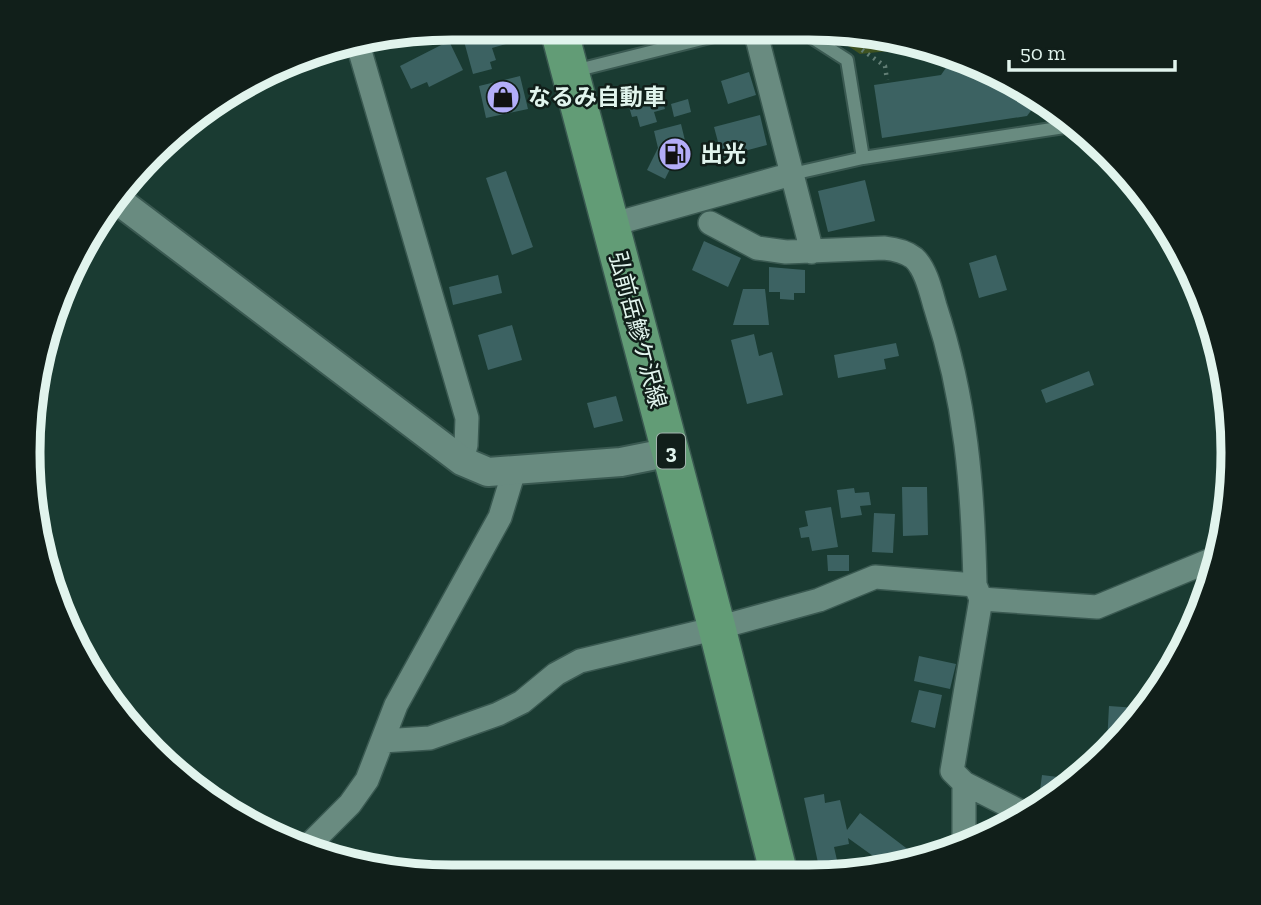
<svg xmlns="http://www.w3.org/2000/svg" width="1261" height="905" viewBox="0 0 1261 905" font-family="'Zilla Slab','Noto Sans JP',serif">
<style>
.green{fill:#3f5321}
.building{fill:#3c6262}
.lines{fill:none;stroke-linecap:round;stroke-linejoin:round}
.service-casing{stroke:#3a5951;stroke-width:16}
.minor-casing{stroke:#3a5951;stroke-width:26}
.tertiary-casing{stroke:#3a5951;stroke-width:32}
.primary-casing{stroke:#3a5951;stroke-width:40}
.path{stroke:#627e75;stroke-width:4.5;stroke-dasharray:2 5;stroke-linecap:butt}
.service{stroke:#698b80;stroke-width:12}
.minor{stroke:#698b80;stroke-width:23}
.tertiary{stroke:#698b80;stroke-width:28}
.primary{stroke:#629c76;stroke-width:37}
.labels{text-anchor:middle;dominant-baseline:central;stroke-width:5;stroke-linejoin:round;paint-order:stroke}
.shield{fill:#111f1a;stroke:#a3b4ae;stroke-width:2}
.shield-label{font-size:21px;font-weight:bold;fill:#e1f4ed}
.poi-label{font-size:23px;font-weight:bold;fill:#e1f4ed;stroke:#111f1a;text-anchor:start}
.street-label{font-size:23px;fill:#e1f4ed;stroke:#111f1a}
.rim{fill:none;stroke:#e1f4ed;stroke-width:9}
</style>
<rect width="100%" height="100%" fill="#1a3b32"/>
<!-- green -->
<path class="green" d="M832 35 892 36 898 39 888 51 860 54Z"/>
<!-- building -->
<path class="building" d="M483 29H501L506 44 492 48 496 60 490 62 492 69 473 74 462 34Z
M415 33 416 37 378 48 375 38Z
M449 41 463 70 429 87 427 82 411 89 400 66Z
M952 59 1021 85 1039 100 1027 116 882 138 874 85 941 75Z
M749 72 756 95 728 104 721 81Z
M520 76 528 109 486 118 479 86Z
M658 84 665 109 654 112 657 122 640 127 637 116 632 117 625 93Z
M688 99 691 112 674 117 671 104Z
M760 115 767 145 722 157 714 127Z
M681 124 688 153 676 157 665 179 647 170 658 148 654 131Z
M506 171 533 247 512 255 486 178Z
M865 180 875 221 828 232 818 191Z
M704 241 741 258 728 287 692 270Z
M996 255 1007 290 979 298 969 263Z
M769 267 805 270V293H794V300L780 299V292H769Z
M498 275 502 293 453 305 449 287Z
M743 289H765L769 325H733Z
M512 325 522 360 488 370 478 335Z
M754 334 759 356 772 352 783 395 747 404 731 340Z
M896 343 899 356 884 359 886 369 838 378 834 355Z
M1089 371 1094 385 1046 403 1041 390Z
M616 396 623 421 594 428 587 403Z
M902 487H927L928 535 903 536Z
M854 488 855 493 869 492 871 505 860 506 862 515 841 518 837 490Z
M831 507 838 547 812 551 809 537 801 538 799 528 808 526 805 511Z
M874 513 895 514 893 553 872 552Z
M827 555H849V571H828Z
M919 656 956 664 950 689 914 681Z
M919 690 942 695 935 728 911 722Z
M1109 706 1137 708 1109 745 1107 744Z
M1042 775 1058 777 1056 793 1047 799 1039 798Z
M824 794 825 803 840 800 847 830 860 813 918 857 887 866 848 838 849 844 834 847 839 869 820 872 804 798Z"/>
<g class="lines">
<defs>
<path id="service" d="M808 35 847 60 863 158
M574 71 726 33
M792 174 863 158 1071 126"/>
<path id="minor" d="M756 34 812 252
M357 41 467 418 466 445 462 461
M710 223 757 248 786 252 884 248C894 249 905 251 914 258 926 269 931 292 935 306 966 400 973 487 975 585L981 599 952 771 964 783 1025 814
M610 225 792 174
M981 599 1097 607 1211 560
M382 741 430 738 498 714 522 702 556 674 580 661 717 628 819 600 875 577 975 585
M964 843V783
M309 845 350 804 367 780 396 705 500 517 514 471"/>
<path id="tertiary" d="M116 199 462 461 488 472 621 462 671 452"/>
<path id="primary" d="M559 30 717 628 779 874"/>
</defs>
<!-- service casing -->
<use href="#service" class="service-casing"/>
<!-- minor casing -->
<use href="#minor" class="minor-casing"/>
<!-- tertiary casing -->
<use href="#tertiary" class="tertiary-casing"/>
<!-- primary casing -->
<use href="#primary" class="primary-casing"/>
<!-- path -->
<path class="path" d="M862 50 885 66 887 80"/>
<!-- service -->
<use href="#service" class="service"/>
<!-- minor -->
<use href="#minor" class="minor"/>
<!-- tertiary -->
<use href="#tertiary" class="tertiary"/>
<!-- primary -->
<use href="#primary" class="primary"/>
</g>
<!-- icons -->
<defs>
<symbol id="shop-disc" viewBox="-11 -11 22 22"><circle r="9.5" fill="#b3adf9" stroke="#111f1a"/><path d="M-5-2.5h2.3a2.7 3.5 0 0 1 5.4 0H5L5.5 6h-11ZM-1.5-2.5h3a1.5 2.3 0 0 0-3 0Z" fill="#111"/></symbol>
<symbol id="fuel-disc" viewBox="-11 -11 22 22"><circle r="9.5" fill="#b3adf9" stroke="#111f1a"/><path d="M-5.5-6h7V0h2V4h1.3V-2.5L3-4.5l.8-.8L6-3V5H2.5V1h-1V6h-7ZM-4.2-4.7v3.2H.2V-4.7Z" fill="#111"/></symbol>
</defs>
<g fill-rule="evenodd">
<use href="#shop-disc" x="484" y="78" width="38" height="38"/>
<use href="#fuel-disc" x="656" y="135" width="38" height="38"/>
</g>
<g class="labels">
<!-- shield labels -->
<rect class="shield" x="657" y="433.5" width="28" height="35" rx="5"/>
<g class="shield-label">
<text x="671" y="451">3</text>
</g>
<!-- poi labels -->
<g class="poi-label">
<text x="528" y="97">なるみ自動車</text>
<text x="700" y="154">出光</text>
</g>
<!-- street labels -->
<g class="street-label">
<text transform="translate(638 330) rotate(75)">弘前岳鰺ケ沢線</text>
</g>
</g>
<!-- crop -->
<path d="M0 0H1261V905H0ZM452 40H809A412 412 0 0 1 1221 452V453A412 412 0 0 1 809 865H452A412 412 0 0 1 40 453V452A412 412 0 0 1 452 40Z" fill="#111f1a" fill-rule="evenodd"/>
<path class="rim" d="M452 40H809A412 412 0 0 1 1221 452V453A412 412 0 0 1 809 865H452A412 412 0 0 1 40 453V452A412 412 0 0 1 452 40Z"/>
<!-- scale -->
<path d="M1009 60v10h166v-10" fill="none" stroke="#e1f4ed" stroke-width="3.5"/>
<text x="1020" y="60" font-size="21" fill="#e1f4ed" stroke="#111f1a" stroke-width="5" paint-order="stroke">50 m</text>
</svg>
